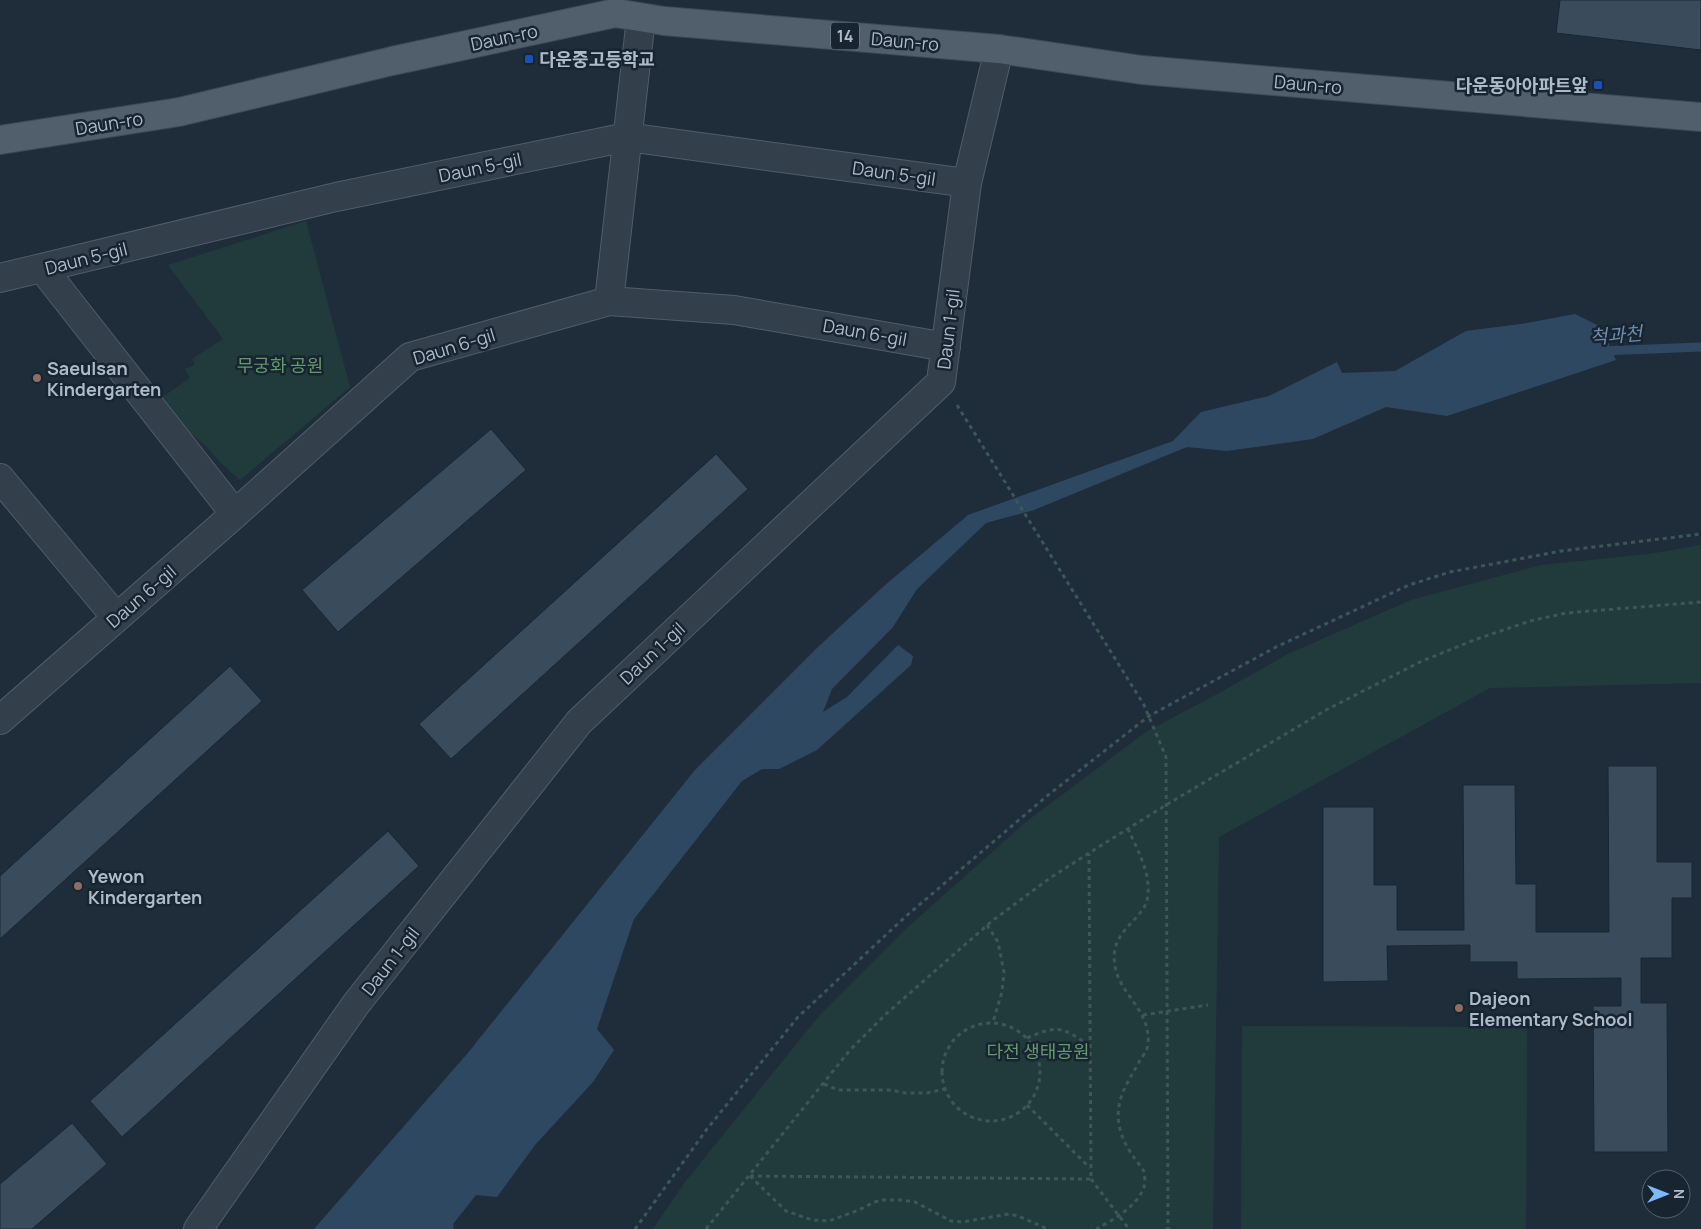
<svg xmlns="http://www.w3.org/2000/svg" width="1701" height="1229" viewBox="0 0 1701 1229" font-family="Manrope,'Noto Sans KR',sans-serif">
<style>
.green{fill:#213b3c}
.water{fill:#2f4862}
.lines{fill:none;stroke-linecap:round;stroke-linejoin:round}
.stream{stroke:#2f4862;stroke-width:9}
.building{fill:#3a4c5b;stroke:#1a2632}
.minor-casing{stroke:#505d69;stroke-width:30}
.primary-casing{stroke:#3c4855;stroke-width:30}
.path{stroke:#3c5757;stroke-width:3;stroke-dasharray:4 4;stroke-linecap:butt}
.minor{stroke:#333f4b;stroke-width:28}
.primary{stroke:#515e6c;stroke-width:28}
.transit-dot{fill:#1a4fb4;stroke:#182430;stroke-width:2}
.education-dot{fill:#8d6e63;stroke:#182430;stroke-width:2}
.labels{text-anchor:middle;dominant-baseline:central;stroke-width:5;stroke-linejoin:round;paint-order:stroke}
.shield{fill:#182430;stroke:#808d9a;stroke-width:1}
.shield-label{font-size:16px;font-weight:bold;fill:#adbac8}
.street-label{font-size:18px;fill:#adbac8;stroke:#182430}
.poi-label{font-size:18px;font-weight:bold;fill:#adbac8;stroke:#182430;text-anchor:start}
.park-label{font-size:18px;fill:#629b6b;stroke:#182430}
.water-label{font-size:19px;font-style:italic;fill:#6b8daf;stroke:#182430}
</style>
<rect width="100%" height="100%" fill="#1f2d3b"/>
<!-- green -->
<path class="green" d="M306 221 350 387 240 480 219 461 207 447 154 403 190 378 185 369 195 365 192 359 223 339 168 265Z
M1701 545V683L1490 688 1219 837 1213 1229H653L685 1182 819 1016 908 927 1027 821 1146 732 1221 692 1288 654 1411 600 1541 565 1649 554Z
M1242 1026 1527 1027 1526 1229H1241Z"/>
<!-- water -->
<path class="water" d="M1575 314 1601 327 1616 360 1447 416 1386 407 1313 439 1227 451 1187 447 1034 510 986 523 917 589 893 627 832 689 823 712 847 697 898 645 913 656 911 665 817 750 779 769H762L742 781 634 919 597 1029 614 1050 593 1082 535 1145 497 1197 476 1195 453 1224 454 1229H314L467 1054 695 770 818 647 884 586 968 515 1173 441 1201 412 1269 396 1337 362 1342 373 1395 371 1466 331 1527 323Z"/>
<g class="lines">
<!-- stream -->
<path class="stream" d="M1601 351 1701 347"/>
</g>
<!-- building -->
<path class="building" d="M1560 0H1701V50L1556 33Z
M491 429 526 470 338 632 302 590Z
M716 454 748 489 451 759 419 724Z
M230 666 262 701 0 939V876Z
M1608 766H1657V862H1692V898H1672V958H1641V1003H1667L1668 1152H1594L1593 1006H1621V978L1517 979V962H1470V945L1387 946 1388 981 1323 982V807H1374V885H1397V930H1464L1463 785H1515L1516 884H1536V932H1609Z
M388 831 419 866 122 1137 90 1101Z
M72 1123 107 1164 32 1229H0V1184Z"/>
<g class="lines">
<defs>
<path id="minor" d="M43 269 235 514
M0 278 336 197 627 137 967 183
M609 301 641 18
M0 478 116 617
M0 720 235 514 410 357 609 301 734 310 946 347
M198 1229 356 1004 579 722 941 382 967 183 999 49"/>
<path id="primary" d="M0 140 179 112 392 61 615 13 664 21 999 49 1142 70 1701 117"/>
</defs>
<!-- minor casing -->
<use href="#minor" class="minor-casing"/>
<!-- primary casing -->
<use href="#primary" class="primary-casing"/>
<!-- path -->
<path class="path" d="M957 405 1144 705 1166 757 1168 1229
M987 925 998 942 1004 972 1002 992 993 1022
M1143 1015 1208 1005
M942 1072a49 49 0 1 1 98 0a49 49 0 1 1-98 0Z
M1027 1038C1057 1025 1063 1026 1089 1046
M824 1084 838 1090H891L905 1093H927L945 1089
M1027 1105 1090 1168
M750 1176 1091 1179 1089 854
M750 1176 786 1211 812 1220 829 1221 859 1210 874 1202 883 1200H902L915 1202 951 1221 962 1222 1009 1214 1018 1216 1048 1229
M1091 1179 1129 1229
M635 1229 707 1129 798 1017 905 917 1047 796 1149 716 1276 647 1409 585 1450 572 1561 551 1701 534
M706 1229 850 1050 886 1014 992 921 1050 878 1089 853 1166 805 1326 710 1422 661 1474 640 1530 621 1566 613 1701 602
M1096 1229C1113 1220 1137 1207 1144 1187 1145 1183 1145 1176 1144 1172 1142 1167 1136 1161 1133 1156 1127 1148 1121 1136 1119 1125 1115 1099 1127 1084 1139 1062 1142 1057 1147 1051 1148 1045 1151 1009 1120 996 1115 966 1108 928 1147 921 1148 894 1150 871 1137 849 1128 829"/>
<!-- minor -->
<use href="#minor" class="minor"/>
<!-- primary -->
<use href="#primary" class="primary"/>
</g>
<!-- markers -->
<g class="transit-dot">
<rect x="524" y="54" width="10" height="10" rx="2.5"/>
<rect x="1593" y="80" width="10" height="10" rx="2.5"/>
</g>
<g class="education-dot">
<circle cx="37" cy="378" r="5"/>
<circle cx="78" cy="886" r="5"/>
<circle cx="1459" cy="1008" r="5"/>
</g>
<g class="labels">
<!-- shield labels -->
<rect class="shield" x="831" y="22.5" width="28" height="27" rx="4"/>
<g class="shield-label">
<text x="845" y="36">14</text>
</g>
<!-- street labels -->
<g class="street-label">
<text transform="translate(504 37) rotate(-12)">Daun-ro</text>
<text transform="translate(905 41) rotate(5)">Daun-ro</text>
<text transform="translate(1308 84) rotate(5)">Daun-ro</text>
<text transform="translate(109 123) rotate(-9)">Daun-ro</text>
<text transform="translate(480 167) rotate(-12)">Daun 5-gil</text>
<text transform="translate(894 173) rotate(8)">Daun 5-gil</text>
<text transform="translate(86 258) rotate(-14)">Daun 5-gil</text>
<text transform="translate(948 329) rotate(-83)">Daun 1-gil</text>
<text transform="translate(865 332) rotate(10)">Daun 6-gil</text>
<text transform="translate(454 346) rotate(-17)">Daun 6-gil</text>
<text transform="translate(141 596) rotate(-41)">Daun 6-gil</text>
<text transform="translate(652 653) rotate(-43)">Daun 1-gil</text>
<text transform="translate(390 961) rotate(-52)">Daun 1-gil</text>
</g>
<!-- poi labels -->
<g class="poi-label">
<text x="539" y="59">다운중고등학교</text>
<text x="1588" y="85" text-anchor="end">다운동아아파트앞</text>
<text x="47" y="368">Saeulsan<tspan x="47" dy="21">Kindergarten</tspan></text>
<text x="88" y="876">Yewon<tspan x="88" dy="21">Kindergarten</tspan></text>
<text x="1469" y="998">Dajeon<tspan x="1469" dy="21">Elementary School</tspan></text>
</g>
<!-- park labels -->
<g class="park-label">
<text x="280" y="365">무궁화 공원</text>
<text x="1038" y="1051">다전 생태공원</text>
</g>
<!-- water labels -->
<g class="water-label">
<text transform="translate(1616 335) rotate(-5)">척과천</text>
</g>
</g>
<!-- north arrow -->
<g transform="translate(1666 1194) rotate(90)"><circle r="24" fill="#182430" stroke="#54606d"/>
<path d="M0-4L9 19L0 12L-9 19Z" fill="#7bb9ff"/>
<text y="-8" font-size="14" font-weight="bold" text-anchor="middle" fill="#adbac8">N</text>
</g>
</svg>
